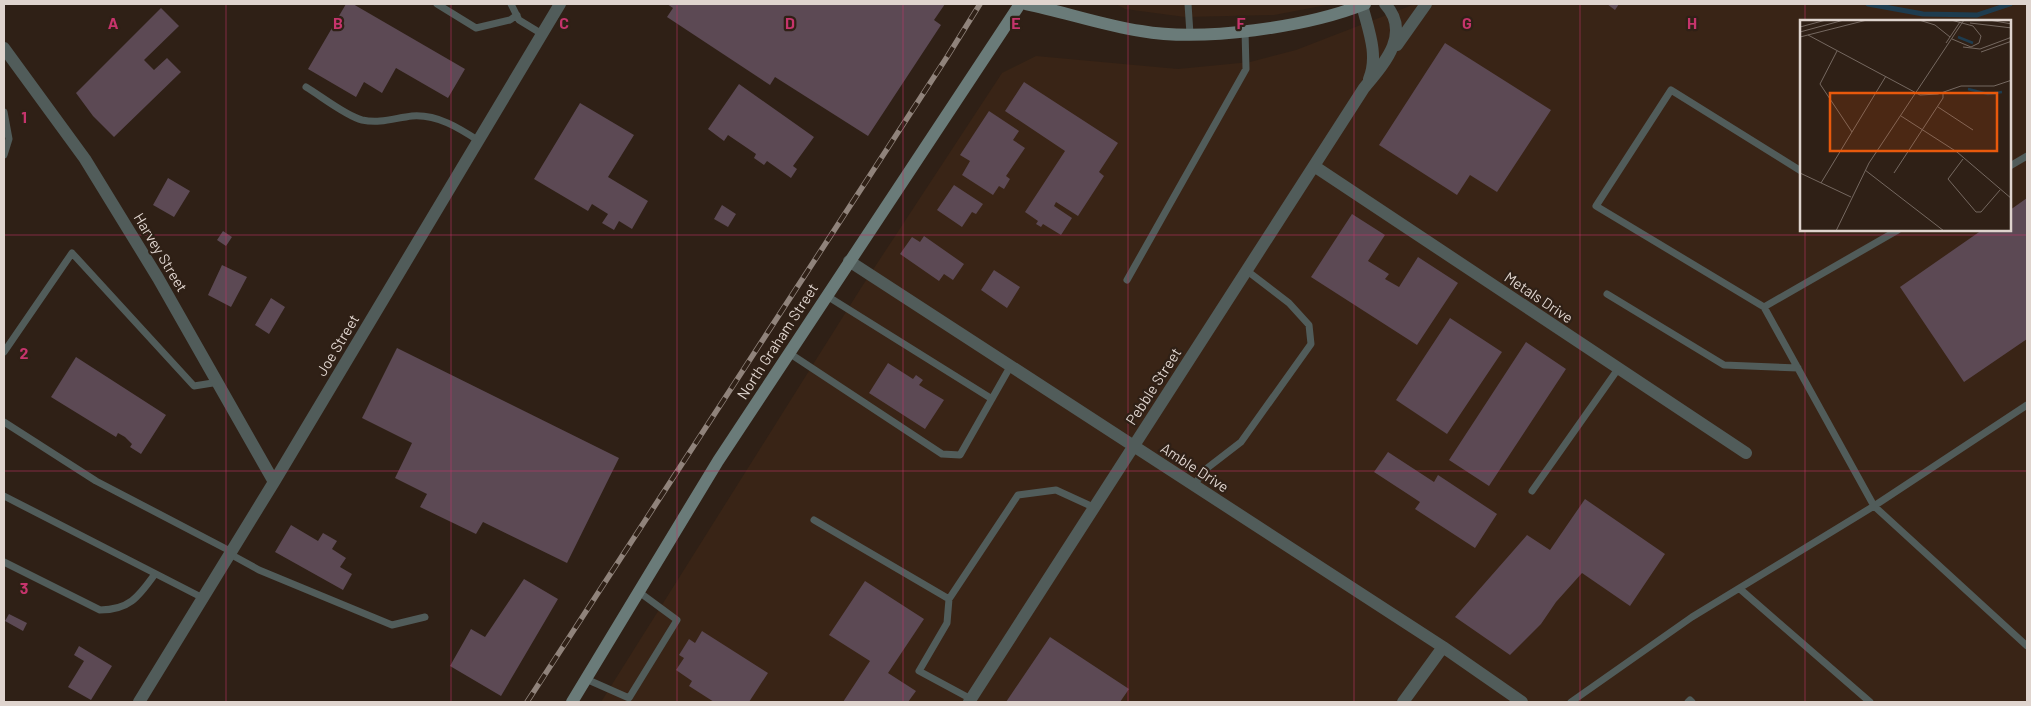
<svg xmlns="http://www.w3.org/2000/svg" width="2031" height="706" viewBox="0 0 2031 706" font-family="Barlow,sans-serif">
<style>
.built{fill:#392416;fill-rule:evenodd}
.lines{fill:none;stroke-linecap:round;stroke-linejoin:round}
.stream{stroke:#1e3c4f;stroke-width:5}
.building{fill:#5c4954}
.lane{stroke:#515c5a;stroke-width:7}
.street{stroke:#515c5a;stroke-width:12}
.secondary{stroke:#6a7b79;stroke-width:12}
.rail-casing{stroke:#90837b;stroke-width:5.5}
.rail{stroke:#2f2016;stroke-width:4;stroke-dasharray:11;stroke-linecap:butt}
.grid{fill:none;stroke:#c6346c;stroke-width:1;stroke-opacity:0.55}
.labels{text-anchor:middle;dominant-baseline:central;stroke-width:4.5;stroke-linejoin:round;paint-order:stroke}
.street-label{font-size:15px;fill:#dfd4ce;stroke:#2f2016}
.inset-river{fill:none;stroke:#1e3c4f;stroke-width:2.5}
.inset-road{fill:none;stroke:#756860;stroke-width:1}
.view{fill:#e8590c;fill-opacity:0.15;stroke:#e8590c;stroke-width:2.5}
.inset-edge{fill:none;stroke:#dfd4ce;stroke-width:2.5}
.grid-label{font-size:16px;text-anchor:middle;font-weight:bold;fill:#c6346c;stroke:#2f2016;stroke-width:4.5;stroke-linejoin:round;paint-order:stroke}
</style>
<rect width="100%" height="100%" fill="#2f2016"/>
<!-- built -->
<path class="built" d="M1116 4H1332L1274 15 1185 17 1125 9Z
M1415 4H2027V702H601L861 288 1002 73 1036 56 1178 69 1250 62 1296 50ZM1801 21H2010V230H1801Z"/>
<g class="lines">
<!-- stream -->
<path class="stream" d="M1868 4 1923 14 1977 15 2010 4"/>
</g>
<!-- building -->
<path class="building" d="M346 4H353L465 69 448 98 396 68 382 93 364 82 356 97 308 69Z
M667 4H945L934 20 941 25 868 136 775 77 770 85 667 17 673 8Z
M1607 4H1619L1615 10Z
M161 8 179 26 144 60 154 70 167 58 181 72 114 137 93 116 76 93Z
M1445 43 1551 110 1497 192 1470 175 1457 195 1379 145Z
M1024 82 1118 143 1099 172 1104 176 1078 216 1056 202 1054 206 1072 218 1061 235 1043 224 1041 227 1036 224 1038 221 1025 212 1065 151 1005 111Z
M739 84 814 137 793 166 797 169 791 178 767 161 764 165 754 158 756 154 728 135 724 141 708 129Z
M580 103 634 135 608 177 648 201 632 229 619 221 614 230 602 223 608 214 592 204 588 211 534 179Z
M989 111 1019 131 1013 140 1025 148 1006 176 1010 179 1004 189 999 186 993 195 962 175 970 161 960 155Z
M168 178 190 191 174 217 153 205Z
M954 185 983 204 976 214 972 212 962 227 937 210Z
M2027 198V339L1964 382 1900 287 1982 230H2010V210Z
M722 205 736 214 728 227 714 219Z
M1352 214 1385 235 1368 261 1389 274 1385 279 1399 287 1418 257 1458 283 1417 345 1311 277Z
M223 231 232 237 226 246 217 240Z
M924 236 964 264 953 280 944 274 939 281 900 254 912 237 920 242Z
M222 265 247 277 231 307 208 295Z
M994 270 1020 287 1007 308 981 290Z
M271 298 285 307 269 334 255 325Z
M1450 318 1502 352 1447 434 1396 400Z
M1526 342 1566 369 1489 486 1449 460Z
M397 348 619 458 567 563 483 522 476 534 420 507 427 494 395 478 412 443 362 418Z
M76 357 166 415 141 454 130 447 132 444 125 437 118 433 116 437 51 397Z
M888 363 913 379 916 375 923 380 919 385 944 400 925 429 869 393Z
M1388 452 1434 482 1438 475 1497 514 1475 548 1415 509 1420 502 1374 472Z
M1585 499 1665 554 1630 606 1582 573 1556 602 1541 624 1510 655 1455 617 1527 535 1550 550Z
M291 525 318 541 323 533 337 541 332 549 346 558 340 567 352 574 343 590 275 552Z
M524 579 558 599 501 696 450 666 471 629 485 637Z
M865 581 924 619 888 673 916 691 908 702H843L870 661 829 635Z
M9 614 27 623 23 631 5 621Z
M702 631 768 673 749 702H714L689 686 692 681 676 670 684 658 679 655 689 639 695 643Z
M1050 637 1129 689 1120 702H1006Z
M79 646 112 666 91 700 68 687 84 661 74 655Z"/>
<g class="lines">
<!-- lane -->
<path class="lane" d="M437 4 476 28 510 20 517 15
M511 4 519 20 542 34
M1188 4 1190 34
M306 87C321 96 346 116 362 120 380 124 395 118 412 116 437 114 459 128 479 141
M4 112 9 139 4 155
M2010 166 2027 156
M1898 230 1764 307 1874 506 2027 405
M1127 280 1246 69 1245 30
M1607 294 1724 365 1798 368
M827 296 992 399
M1764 307 1596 206 1671 90 1801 171
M4 352 72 253 194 386 219 382
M789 353 942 454 960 455 1010 367
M4 422 96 481 232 552
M1194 485 1206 469 1241 442 1311 344 1309 325 1289 303 1246 270
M1532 491 1618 369
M4 496 203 598
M814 520 949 599 1018 495 1056 490 1093 507
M230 554 259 570 392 625 425 617
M4 562 100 610C130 610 139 596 155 574
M1740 589 1870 702
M949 599 947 623 919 671 971 699
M586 679 629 698 677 620 639 592
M1571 702 1692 617 1874 506 2027 646
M1688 702 1690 700 1692 702"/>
<!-- street -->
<path class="street" d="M1362 5C1368 29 1379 55 1369 79
M1397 45 1426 4
M4 48 85 159 158 278 274 482
M1314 166 1746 453
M849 261 1443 647 1522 702
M139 702 274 482 560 4
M969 702 1364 88C1384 64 1412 33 1385 4
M1403 702 1443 647"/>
<!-- secondary -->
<path class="secondary" d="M1026 4C1065 12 1102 25 1141 31 1203 42 1307 27 1365 4
M572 702 718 461 1020 4"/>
<defs>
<path id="rail" d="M527 702 947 57 980 4"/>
</defs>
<!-- rail casing -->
<use href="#rail" class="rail-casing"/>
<!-- rail -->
<use href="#rail" class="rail"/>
</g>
<!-- grid -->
<path class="grid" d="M226 4V702M451 4V702M677 4V702M903 4V702M1128 4V702M1354 4V702M1580 4V702M1805 4V21M1805 230V702M4 235H2027M4 471H2027"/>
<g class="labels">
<!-- street labels -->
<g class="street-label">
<text transform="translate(161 252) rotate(59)">Harvey Street</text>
<text transform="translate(1539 297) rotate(34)">Metals Drive</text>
<text transform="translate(777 341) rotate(-57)">North Graham Street</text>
<text transform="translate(337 345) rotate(-59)">Joe Street</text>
<text transform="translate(1153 386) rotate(-57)">Pebble Street</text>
<text transform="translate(1195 467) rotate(33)">Amble Drive</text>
</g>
</g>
<!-- overview -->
<g transform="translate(1800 20)">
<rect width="211" height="211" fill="#2f2016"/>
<path class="inset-river" d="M158 17 173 23M168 69 188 74 202 72"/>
<path class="inset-road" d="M119 0 135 5 150 17M151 0 173 6 181 16 179 23 171 27 152 19M189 0 212 4M170 3 212 8M0 7 26 0M0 12 44 0M8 15 120 75 138 74 161 66H194L212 60M0 17 67 0M146 23 160 2M163 27 180 29 212 17M37 31 20 64 52 112M181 32 212 21M138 87 173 110M101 96 157 132 212 179M163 139 148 159 176 192H181L200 170M65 150 144 211M0 153 51 177M94 153 143 78V73M21 163 86 56M36 211 69 143 164 0"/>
<path class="view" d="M30 73H197V131H30Z"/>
<rect width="211" height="211" class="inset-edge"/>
</g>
<g class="grid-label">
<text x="113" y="29">A</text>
<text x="338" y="29">B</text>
<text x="564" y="29">C</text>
<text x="790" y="29">D</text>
<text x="1016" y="29">E</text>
<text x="1241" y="29">F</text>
<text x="1467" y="29">G</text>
<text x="1692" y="29">H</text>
<text x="24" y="123">1</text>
<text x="24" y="359">2</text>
<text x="24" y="594">3</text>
</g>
<!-- border -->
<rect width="2031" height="706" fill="none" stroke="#dfd4ce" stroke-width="10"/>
</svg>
